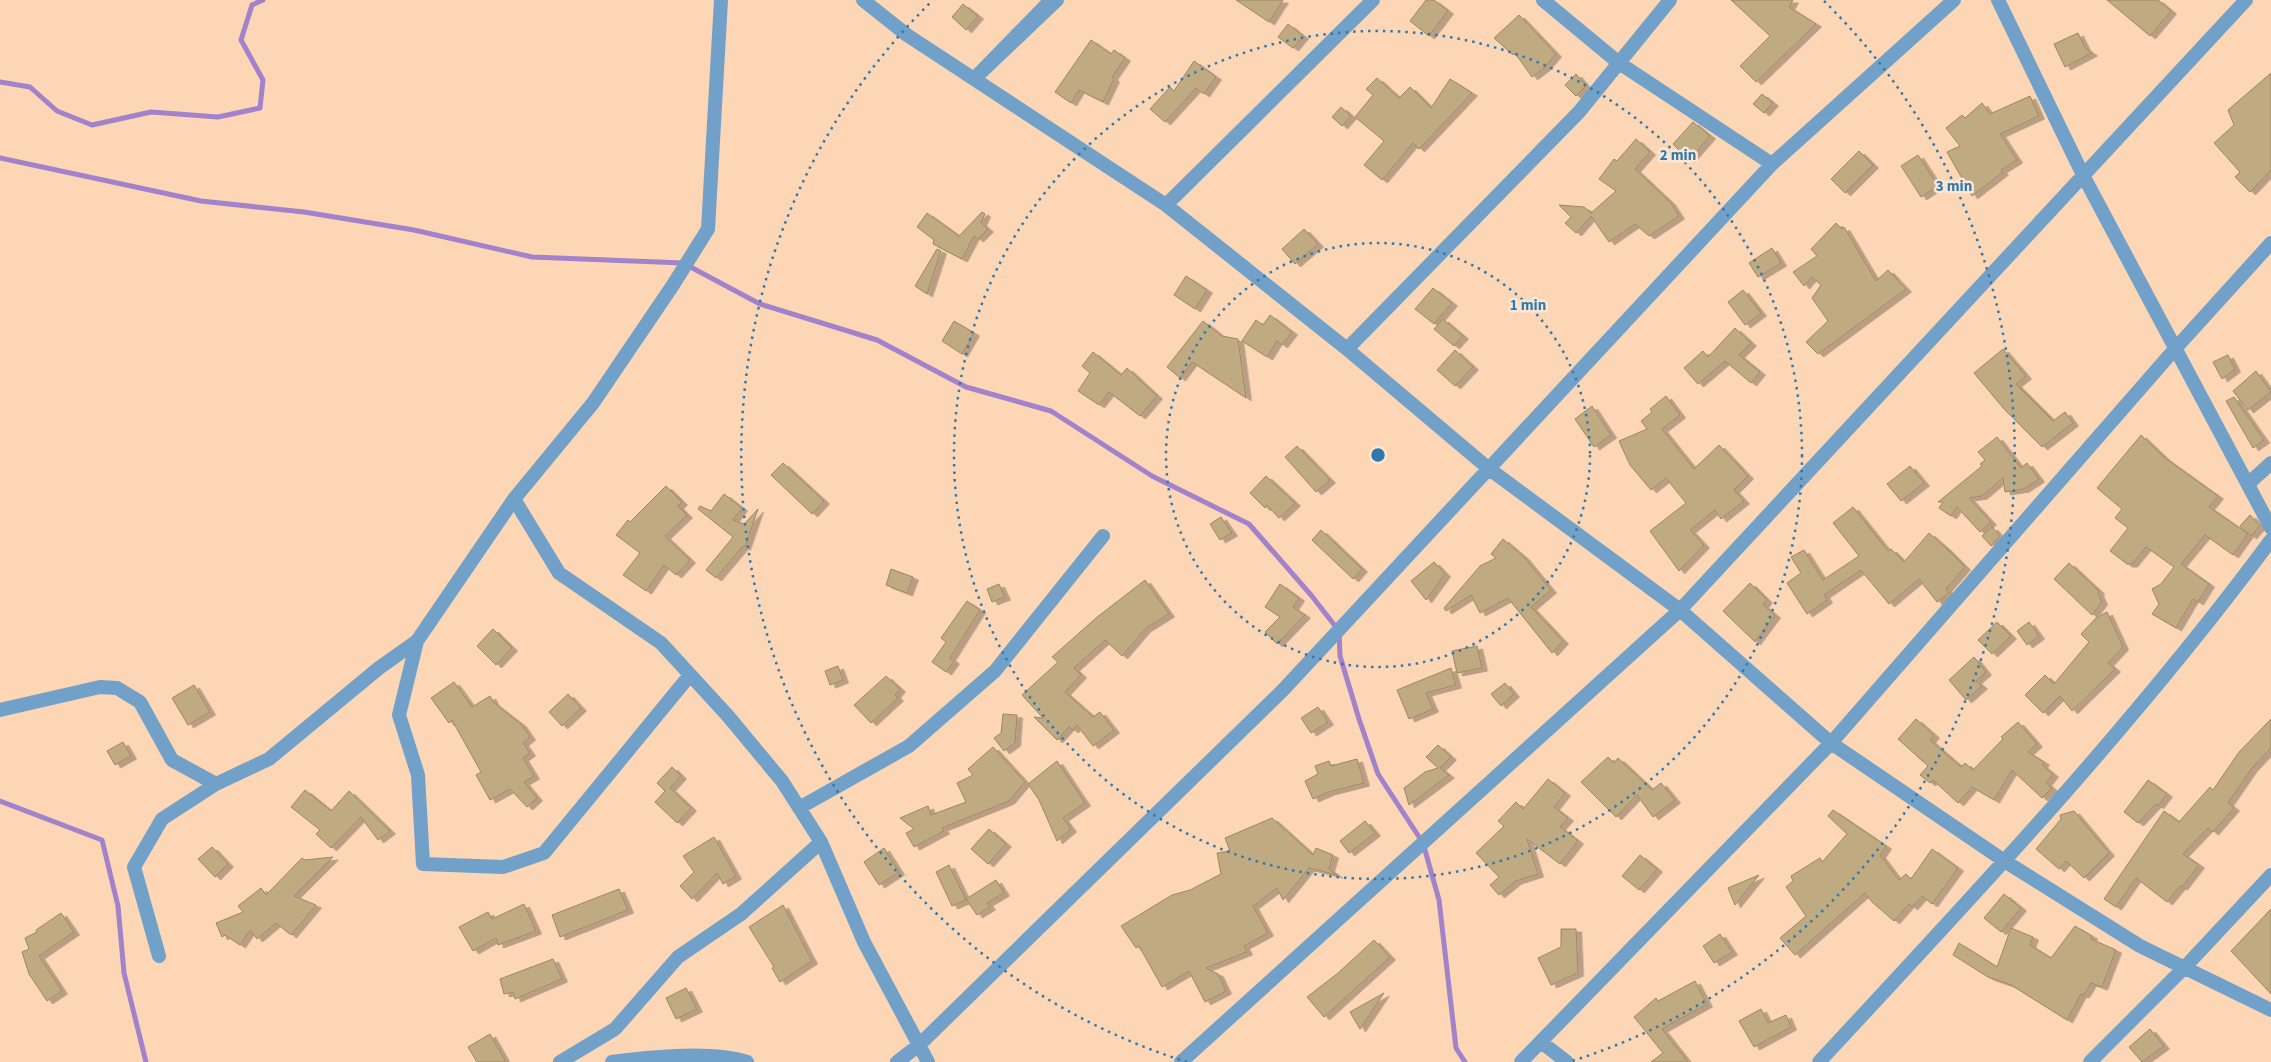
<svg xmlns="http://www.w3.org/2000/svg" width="2271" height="1062" viewBox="0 0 2271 1062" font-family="'Source Sans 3',sans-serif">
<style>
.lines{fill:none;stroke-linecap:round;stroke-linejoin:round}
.stream{stroke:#a282cb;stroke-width:5}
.building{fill:#bfaa81;stroke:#9c8860;filter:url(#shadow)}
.minor{stroke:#71a1c8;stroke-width:14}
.ring{fill:none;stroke:#3179ad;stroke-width:2.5;stroke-dasharray:2.5 5}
.centre{fill:#3179ad;stroke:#fde7d3;stroke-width:2.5}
.ring-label{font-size:15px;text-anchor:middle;font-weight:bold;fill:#3179ad;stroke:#fde7d3;stroke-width:5;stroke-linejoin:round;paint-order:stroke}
</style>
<defs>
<filter id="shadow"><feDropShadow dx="5.5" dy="3" stdDeviation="0" flood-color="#0004"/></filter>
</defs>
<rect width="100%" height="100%" fill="#fcd6b5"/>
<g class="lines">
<!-- stream -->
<path class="stream" d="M0 82 30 87 57 111 92 125 151 112 218 117 260 108 263 80 241 40 252 5 263 0
M0 158 201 201 304 212 414 230 532 257 683 263 760 304 877 340 966 387 1051 411 1152 476 1249 524 1311 595 1339 631 1340 656 1359 719 1378 774 1423 843 1439 900 1456 1048 1465 1062
M0 801 102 840 118 906 124 973 146 1062"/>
</g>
<!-- building -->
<path class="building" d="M1236 0H1283L1269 22Z
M1426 0H1434L1448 11 1429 36 1410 21Z
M1731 0H1793L1789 7 1816 24 1756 82 1740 66 1770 36Z
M2107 0H2158L2171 11 2150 36Z
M963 4 978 16 966 30 952 17Z
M1519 15 1556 54 1544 68 1532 77 1515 53 1513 55 1494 38Z
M1288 24 1303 36 1293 48 1278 37Z
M2078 33 2085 48 2092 53 2065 67 2054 44Z
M1091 40 1111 54 1114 50 1125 58 1112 77 1114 79 1103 102 1079 90 1071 103 1055 92Z
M1194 61 1216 77 1204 94 1196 88 1165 122 1150 109 1170 87 1174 91Z
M2271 73V170L2250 192 2235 177 2240 172 2214 143 2234 125 2228 110Z
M1576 74 1586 86 1576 96 1565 85Z
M1377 78 1399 98 1410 87 1431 108 1450 79 1472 93 1419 149 1413 143 1382 180 1364 165 1384 141 1355 117 1373 95 1366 89Z
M1762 94 1773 103 1764 113 1753 104Z
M2030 96 2039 116 2000 134 2017 160 2001 170 2003 172 1972 196 1947 152 1960 146 1946 128 1962 115 1965 118 1982 103 1990 114Z
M1341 107 1351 116 1342 126 1332 117Z
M1693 122 1710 136 1689 160 1673 144Z
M1636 139 1650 152 1635 169 1670 202 1679 216 1649 236 1635 224 1609 242 1591 216 1576 233 1565 223 1571 217 1559 205 1584 207 1591 213 1616 191 1599 179 1614 159 1617 161Z
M1859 151 1873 165 1845 193 1831 179Z
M1918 155 1938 186 1921 197 1901 166Z
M982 212 985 214 981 223 988 229 978 239 974 236 962 259 933 244 934 240 917 227 927 213 959 236Z
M1836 223 1842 229 1844 227 1876 281 1888 270 1906 289 1818 354 1806 342 1828 321 1812 298 1821 285 1812 277 1804 286 1793 272 1817 256 1811 249Z
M1304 229 1318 244 1295 264 1282 249Z
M1772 248 1781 263 1758 277 1749 263Z
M937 249 941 251 927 294 915 286Z
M1186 276 1207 290 1195 309 1174 295Z
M1433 288 1452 303 1434 324 1415 309Z
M1743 290 1761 313 1745 325 1728 302Z
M1270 315 1292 332 1282 345 1277 341 1267 357 1242 341 1256 320 1263 325Z
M1443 319 1463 336 1454 346 1434 329Z
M954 321 974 333 962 354 942 341Z
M1203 321 1222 336 1238 339 1246 398 1192 362 1180 378 1167 367Z
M1735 328 1751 343 1739 355 1760 372 1751 383 1725 361 1698 384 1684 368 1703 351 1708 357Z
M2003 349 2026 376 2016 384 2053 421 2065 412 2073 423 2042 447 2004 409 1974 373Z
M1455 350 1473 367 1455 386 1437 370Z
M1093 352 1121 375 1127 368 1157 396 1140 416 1109 392 1099 405 1078 391 1090 373 1082 366Z
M2228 355 2235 369 2222 379 2213 362Z
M2256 371 2271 392 2248 410 2233 391Z
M1666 396 1680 415 1662 429 1694 469 1719 445 1748 476 1734 490 1744 501 1721 519 1715 510 1690 530 1704 545 1679 571 1650 531 1686 503 1666 478 1651 490 1630 465 1619 441 1647 429 1641 421 1652 412 1650 409Z
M2234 397 2264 440 2253 448 2226 401Z
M1592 406 1611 435 1594 447 1575 419Z
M2141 435 2165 458 2218 496 2209 507 2248 534 2233 555 2205 535 2181 564 2209 584 2198 602 2193 599 2176 628 2152 614 2159 604 2152 589 2161 584 2174 567 2146 547 2132 564H2127L2110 551 2128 528 2115 518 2122 509 2097 488Z
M1997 437 2021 468 2027 463 2039 479 2024 489 2005 492 2003 478 1982 496 1969 498 1991 522 1980 532 1957 507 1951 516 1939 508 1943 502H1938L1982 466 1980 464 1985 460 1978 452Z
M1297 446 1330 480 1316 492 1285 457Z
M783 463 824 501 812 514 771 475Z
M1910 466 1924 483 1901 501 1887 484Z
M1266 476 1295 503 1279 518 1267 505 1265 508 1250 493Z
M666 486 682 502 678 506 687 515 665 536 690 560 676 575 664 565 646 591 623 575 640 553 616 535 628 520 630 522Z
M724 494 742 508 733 520 744 524 758 509 745 547 743 546 716 578 706 570 733 537 698 509 700 506 711 511Z
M1853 507 1888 551 1891 549 1904 562 1929 533 1946 548 1965 567 1946 589 1949 593 1937 602 1919 579 1889 604 1861 570 1824 595 1827 600 1807 614 1787 583 1801 573 1791 557 1804 550 1823 580 1859 556 1833 523Z
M2250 515 2260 526 2251 536 2240 526Z
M1221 517 1232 533 1220 540 1210 524Z
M1992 527 2000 536 1991 546 1982 536Z
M1321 530 1362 569 1353 579 1312 540Z
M1503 539 1524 557 1551 590 1531 607 1563 641 1552 653 1508 598 1480 613 1471 595 1446 611 1444 608 1480 566 1496 558 1491 554Z
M1434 562 1445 574 1426 600 1411 581Z
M2069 563 2099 591 2098 593 2102 602 2092 615 2054 579Z
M891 569 913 577 907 593 886 585Z
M1145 580 1169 614 1145 629 1122 656 1105 640 1074 668 1081 675 1065 692 1093 717 1100 712 1114 730 1093 746 1077 725 1073 730 1069 727 1057 740 1034 717 1043 718 1022 695 1058 662 1052 657 1096 618Z
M1750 583 1767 600 1763 605 1775 615 1755 642 1723 611Z
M999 584 1005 597 992 602 987 589Z
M1280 584 1299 598 1293 607 1305 615 1277 644 1265 632 1280 617 1265 607Z
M967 601 980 610 950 658 954 661 946 672 932 662 946 642 941 638Z
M2107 612 2123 647 2108 663 2115 669 2072 711 2060 696 2043 713 2025 695 2045 675 2054 684 2089 642 2081 634 2096 618Z
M1997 622 2011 636 1992 654 1978 640Z
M2029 622 2039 636 2027 645 2017 631Z
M493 629 512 648 496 665 477 646Z
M1477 646 1482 668 1457 673 1452 651Z
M1974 657 1986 672 1976 681 1982 686 1966 700 1949 680Z
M838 666 843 680 830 685 825 671Z
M1451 668 1456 685 1426 693 1433 709 1409 719 1397 690Z
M886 676 900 689 895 695 898 698 871 723 854 705Z
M454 682 472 707 490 696 494 703 521 724 530 737 523 743 530 753 523 758 534 776 524 782 537 798 527 807 510 789 490 800 476 775 481 772 452 720 449 723 431 698Z
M1505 683 1514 694 1501 706 1491 694Z
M194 685 210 712 188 725 172 698Z
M568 694 581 708 562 726 549 712Z
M1318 707 1328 722 1311 733 1301 718Z
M1003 714 1017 715 1015 743 1004 751 994 738 1001 733Z
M1916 719 1934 735 1930 740 1961 767 1965 763 1973 770 2003 739 2001 737 2018 722 2037 744 2028 752 2044 762 2042 765 2053 774 2046 783 2052 788 2042 798 2012 770 1994 800 1972 787 1958 803 1933 780 1930 783 1920 775 1928 766 1898 739Z
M2271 719V748L2252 768 2228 803 2234 808 2213 832 2208 828 2183 854 2199 865 2182 887 2180 886 2167 902 2136 878 2116 907 2104 899 2164 811 2179 822 2210 787 2213 790 2239 752Z
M123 742 131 756 115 765 107 751Z
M1438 745 1451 757 1440 768 1449 775 1409 805 1404 788 1425 772 1438 768 1426 757Z
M993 747 1025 782 1009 801 942 828 944 831 914 847 906 833 914 829 900 818 928 806 931 815 966 802 957 783 973 775 968 769Z
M1608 757 1614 763 1618 758 1652 790 1661 783 1675 800 1653 817 1637 795 1616 817 1581 782Z
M1357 759 1364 783 1329 792 1313 799 1305 781 1318 774 1315 766 1329 761 1331 766Z
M1057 761 1085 803 1063 818 1071 829 1057 841 1039 800 1028 784Z
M672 767 681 776 670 788 691 808 677 823 655 802 665 791 657 783Z
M1548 779 1565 793 1554 807 1568 818 1560 827 1578 841 1560 864 1527 839 1538 874 1516 881 1499 895 1490 885 1499 877 1476 853 1504 826 1498 821 1516 802 1523 809Z
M2148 780 2167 794 2158 806 2156 804 2138 823 2124 812Z
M305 790 331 811 349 791 390 831 378 840 361 817 331 848 316 834 320 830 291 807Z
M1833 810 1886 846 1880 855 1899 880 1906 874 1911 879 1932 849 1958 868 1932 904 1922 896 1912 907 1909 904 1894 921 1872 902 1865 893 1795 955 1780 938 1806 916 1786 887 1793 881 1791 876 1820 858 1822 862 1847 834 1828 816Z
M2074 811 2109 853 2084 878 2066 861 2059 869 2036 849 2061 819 2060 815Z
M1272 818 1313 855 1316 848 1333 855 1329 869 1337 875 1309 868 1283 900 1277 888 1253 906 1268 933 1244 946 1247 952 1206 968 1218 974 1226 991 1205 1002 1189 971 1162 987 1139 946 1136 948 1121 926 1172 895 1190 890 1221 874 1217 853 1230 851 1225 838Z
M1365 821 1375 833 1349 853 1340 841Z
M989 829 1006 844 988 864 971 849Z
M714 837 736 876 723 884 717 873 692 899 680 886 694 872 683 856Z
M212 847 228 864 215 877 198 859Z
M884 848 899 872 879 885 864 862Z
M1640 855 1657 869 1639 890 1622 876Z
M333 857 294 896 316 905 291 935 276 923 257 939 250 930 240 945 225 935 222 937 216 923 243 912 238 906 261 888 266 895 302 858 305 860Z
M949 865 966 900 952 906 936 872Z
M1759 875 1735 905 1728 888Z
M996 880 1004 893 987 903 990 907 977 915 966 899Z
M619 889 628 910 560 937 552 915Z
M2004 894 2021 908 2001 932 1984 918Z
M524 904 536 931 498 945 496 938 473 951 459 927 488 912 492 919Z
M783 905 812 961 780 982 772 968 774 967 749 927Z
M2271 909V994L2231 951Z
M61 913 74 932 39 956 62 991 47 1001 29 974 22 952 29 949 25 938 37 932 36 930Z
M2075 926 2092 936 2091 939 2116 950 2102 987 2091 983 2084 995 2081 994 2067 1020 2011 985 1988 977 1953 955 1959 943 1997 967 2011 928 2033 937 2030 945 2051 958Z
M1561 929H1576L1578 973 1551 985 1538 958 1561 947Z
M1720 934 1732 952 1714 963 1703 946Z
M1374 940 1390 957 1324 1017 1307 997 1338 973Z
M553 959 562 979 515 999 513 992 504 994 500 979Z
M1695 981 1707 1004 1662 1029 1688 1062H1651L1663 1053 1634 1017 1656 998 1658 1001Z
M686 988 697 1009 676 1019 666 998Z
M1384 993 1360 1029 1350 1012Z
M1761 1009 1768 1023 1786 1015 1791 1027 1754 1047 1739 1021Z
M2150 1029 2164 1046 2142 1062 2129 1047Z
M490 1034 506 1062H477L468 1047Z"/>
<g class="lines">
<!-- minor -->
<path class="minor" d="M863 0 907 35 1166 205 1347 349 1488 468 1680 610 1831 743 2006 862 2140 946 2271 1010
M1051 0 974 79 1057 0
M1543 0 1619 63 1772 164
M1998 0 2084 177 2271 528
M1166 205 1373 0
M1347 349 1579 112 1670 0
M2248 484 2271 463
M514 499 559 573 661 643 728 716 782 781 821 842 864 942 928 1062
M417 641 399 715 418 775 423 864 503 867 544 853 690 675
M0 710 100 687 117 688 140 702 172 760 216 784 269 759 379 668 417 641 514 499 593 403 673 285 708 229 721 0
M799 808 909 746 995 671 1103 536
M159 956 134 867 162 819 216 784
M1541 1042 1567 1062
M560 1062 615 1029 678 957 741 914 821 842
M612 1062C649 1057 711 1050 747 1062
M897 1062 919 1045 1283 690 1772 164 1954 0
M1181 1062 1680 610 2246 0
M1521 1062 1831 743 2174 350 2271 243
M1819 1062C1976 893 2134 725 2271 540
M2090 1062 2184 968 2271 875"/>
</g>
<!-- distance rings -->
<g class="ring">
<circle cx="1378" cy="455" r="212"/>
<circle cx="1378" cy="455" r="424"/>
<path d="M1187 1062A636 636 0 0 1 932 1M1824 1A636 636 0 0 1 1569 1062"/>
</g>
<circle cx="1378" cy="455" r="8" class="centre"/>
<g class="ring-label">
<text x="1678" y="160">2 min</text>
<text x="1954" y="191">3 min</text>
<text x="1528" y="310">1 min</text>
</g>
</svg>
